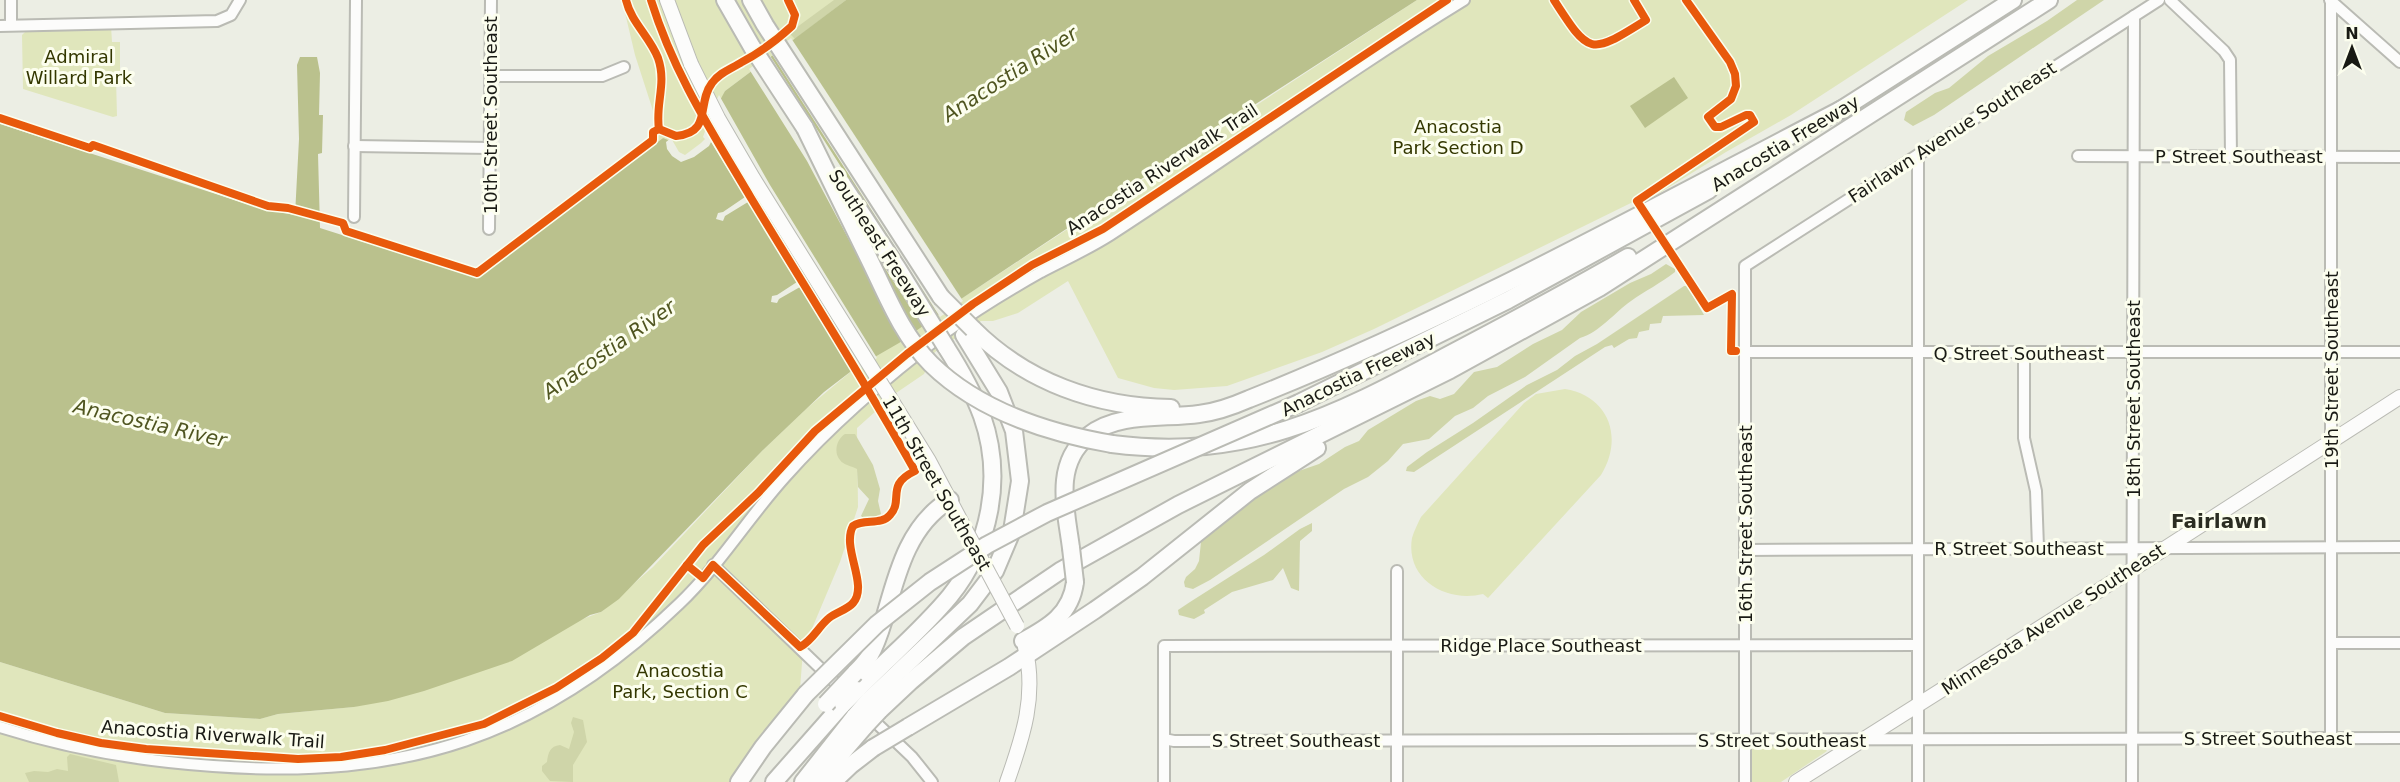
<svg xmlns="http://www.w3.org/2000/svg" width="2400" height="782" font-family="'DejaVu Sans',sans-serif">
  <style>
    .green { fill: #e0e6bc }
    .forest { fill: #cfd5a9 }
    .water { fill: #bac18d }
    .pier { fill: #eceee4 }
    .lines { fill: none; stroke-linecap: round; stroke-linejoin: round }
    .minor-casing { stroke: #babbb4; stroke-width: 14 }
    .major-casing { stroke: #babbb4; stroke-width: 16 }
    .highway-casing { stroke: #babbb4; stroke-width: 20 }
    .minor { stroke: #fcfcfb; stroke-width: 10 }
    .major { stroke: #fcfcfb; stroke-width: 14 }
    .highway { stroke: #fcfcfb; stroke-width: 16 }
    .major-bridge-casing { stroke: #babbb4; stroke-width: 16; stroke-linecap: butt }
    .highway-bridge-casing { stroke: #babbb4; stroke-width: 20; stroke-linecap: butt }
    .major-bridge { stroke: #fcfcfb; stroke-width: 14 }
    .highway-bridge { stroke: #fcfcfb; stroke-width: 16 }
    .cycleway-casing { stroke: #fcfeee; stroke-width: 11 }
    .cycleway { stroke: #e8590c; stroke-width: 8 }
    .labels { text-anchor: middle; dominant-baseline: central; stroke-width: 6; stroke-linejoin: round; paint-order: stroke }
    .park-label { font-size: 18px; fill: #333700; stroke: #fcfeee }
    .street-label { font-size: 18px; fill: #191a14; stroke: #fcfeee }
    .water-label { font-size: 20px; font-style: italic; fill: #4f5520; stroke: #fcfeee }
    .neighbourhood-label { font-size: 20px; font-weight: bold; fill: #2b2d21; stroke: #fcfeee }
  </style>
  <rect width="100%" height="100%" fill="#eceee4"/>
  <g class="green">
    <polygon points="622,0 846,0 725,91 704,145 685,158 663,138 658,142 656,120 635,55"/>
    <polygon points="1417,0 1968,0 1791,115 1726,152 1640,205 1637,200 1374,329 1322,352 1227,386 1174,390 1154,388 1118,378 1068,281 1018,313 993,321 981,321 935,352 924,374 874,408 876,411 857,428 858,507 840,562 803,650 800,689 769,727 731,782 0,782 0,662 165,713 260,719 278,714 354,707 601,612 653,567 762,451 806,409 854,369"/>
    <polygon points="111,26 112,42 120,42 120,78 116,78 117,116 113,117 23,89 22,35 25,32"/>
    <path d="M1565,389C1609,396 1624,438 1601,475L1488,598L1483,594C1447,603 1405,580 1412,538C1414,531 1418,523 1421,517L1524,403L1536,394Z"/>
    <polygon points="1754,746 1823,746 1827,751 1781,782 1751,782 1751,751"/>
  </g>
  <g class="forest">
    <polygon points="834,0 846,0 795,39 789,33"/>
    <polygon points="2077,0 2104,0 1934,115 1913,126 1904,120 1906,112 1935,93 1949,88 1988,56 2047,21"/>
    <path d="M1666,264L1675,269V272C1661,283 1645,291 1631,301C1614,313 1600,332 1580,338L1525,377L1488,396L1473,408L1455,416L1429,439L1403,444L1388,461L1368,477L1344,489L1210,580L1193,589L1185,587L1184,582L1186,577L1195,569L1199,561L1201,542L1223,519L1290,474L1319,464L1345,447L1359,441L1368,430L1416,401L1430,396L1440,399L1454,394L1474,372L1497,367L1533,344L1562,330L1581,312L1630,283L1651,274Z"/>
    <polygon points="1684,286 1687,286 1704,315 1663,316 1661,323 1650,324 1649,330 1639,332 1637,338 1629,339 1614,348 1612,345 1605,347 1414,472 1406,471 1407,467 1427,452 1473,423 1527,385 1557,370 1575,356 1597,344"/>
    <path d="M845,434H855L873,465L880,489L878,501L881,514L867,521L861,516L869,499L858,487L857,469C852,466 843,465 840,460C833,452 837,439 845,434Z"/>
    <polygon points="1312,523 1312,531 1300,541 1299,591 1291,588 1283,568 1273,580 1232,592 1204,610 1205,613 1194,619 1179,615 1178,610 1190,602 1264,555 1300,529"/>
    <path d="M573,717L583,720L587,742L573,765V782L550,781L542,771V766L547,762C548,753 550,746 560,745L569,749L574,732L571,723Z"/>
    <polygon points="70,754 116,765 119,782 29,782 25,773 34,771 48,772 57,769 68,771 67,757"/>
  </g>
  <g class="water">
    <polygon points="846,0 1417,0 1203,138 961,299 899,343 854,369 824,392 762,451 619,599 601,612 590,615 512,661 424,691 388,701 354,707 278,714 260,719 165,713 0,662 0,124 262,209 295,215 299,139 297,65 300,57 317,57 320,73 319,115 323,115 322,153 318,154 320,228 477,278 663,138 668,140 677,154 685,158 704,145 717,106 725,91"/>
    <polygon points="1674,77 1688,98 1645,128 1630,106"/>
  </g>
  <g class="pier">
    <polygon points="791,38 963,301 940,317 771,53"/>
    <polygon points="769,54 938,319 924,329 874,251 899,303 918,333 904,343 807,161 749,69"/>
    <polygon points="719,95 770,185 877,358 853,373 800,287 779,299 777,303 771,302 772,296 777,295 797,282 748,202 725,216 723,221 716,219 718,213 723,212 745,197 711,142 709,146 694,157 681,162 672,156 667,149 666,142 671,138 679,152 685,155 701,143 705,139 703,137 714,105"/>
  </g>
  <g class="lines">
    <g class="minor-casing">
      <g id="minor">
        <polyline points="11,0 11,25"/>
        <polyline points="2170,0 2224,51 2230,60 2231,157"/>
        <polyline points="2330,0 2400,62"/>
        <polyline points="2331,1 2331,738"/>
        <polyline points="0,26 217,21 231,15 240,0"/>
        <polyline points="491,76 602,76 624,67"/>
        <polyline points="354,146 490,148"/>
        <polyline points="2078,156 2400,157"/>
        <polyline points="354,217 356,0"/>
        <polyline points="489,229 491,0"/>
        <polyline points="1745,352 2400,352"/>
        <polyline points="2024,353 2024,438 2036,491 2038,547"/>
        <polyline points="1746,550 2400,547"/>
        <polyline points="713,565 844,691"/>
        <polyline points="1397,571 1397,782"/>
        <polyline points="2331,643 2400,643"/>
        <polyline points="868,715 912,757 932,782"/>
        <path d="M0,727C69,749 140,761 213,766C404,780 540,738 679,604C719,566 748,518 785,477C832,424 889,375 946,332C976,310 1009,290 1041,272C1064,260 1088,249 1110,235C1229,158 1343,74 1464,0"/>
        <polyline points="1164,739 1174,741 2400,738"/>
        <polyline points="1164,782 1164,646 1918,645"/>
        <polyline points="1745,782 1745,266 2159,0"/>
        <polyline points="1918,782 1918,155"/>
        <polyline points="2132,782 2134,16"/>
      </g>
    </g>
    <g class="major-casing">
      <g id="major">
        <polyline points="667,0 691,64"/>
        <polyline points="890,398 929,461 964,527"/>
        <path d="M1007,782C1023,737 1037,695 1025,647"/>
        <path d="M1796,782L2133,569C2222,512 2311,454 2400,397"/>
      </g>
    </g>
    <g class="highway-casing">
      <g id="highway">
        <polyline points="725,0 752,47 805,128"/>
        <polyline points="751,0 765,25 941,297"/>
        <polyline points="1839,111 2013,0"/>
        <path d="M973,329C1026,382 1096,407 1171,408"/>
        <polyline points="1299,403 1508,300 1709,190"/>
        <path d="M1112,444C1248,461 1332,417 1448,355C1509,323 1569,291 1628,257"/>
        <path d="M1071,548C1066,509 1053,465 1088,436C1117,412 1164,419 1199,414C1217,412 1233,406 1249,399C1456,317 1651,208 1848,106"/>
        <path d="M1023,641C1049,627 1071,614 1075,582"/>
        <path d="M855,673C860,668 866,662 870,655C877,643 881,629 885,616C897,573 909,524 950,500"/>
        <path d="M857,690C887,659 922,630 950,596C990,546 1004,478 982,416C973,392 960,369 946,347"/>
        <polyline points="868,701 970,604 995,571 1012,531 1020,481 1014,431 999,392 964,335"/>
        <polyline points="879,711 911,681 963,637 1060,571 1178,505 1450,370 1599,288 2049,0"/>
        <polyline points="908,727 1009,667 1095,610 1142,577 1250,491 1317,448"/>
        <polyline points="739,782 763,747 806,694"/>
        <polyline points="774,782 843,704"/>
        <polyline points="803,782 855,716"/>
        <polyline points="817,782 865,726"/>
        <polyline points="833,782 851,765 873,748"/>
      </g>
    </g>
    <use href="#minor" class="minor"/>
    <use href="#major" class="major"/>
    <use href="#highway" class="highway"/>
    <g class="major-bridge-casing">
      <g id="major-bridge">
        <polyline points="691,64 718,118 753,178 890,398"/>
        <polyline points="964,527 1017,626"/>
      </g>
    </g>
    <g class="highway-bridge-casing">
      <g id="highway-bridge">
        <path d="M805,128C827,173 849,218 871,263C888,298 903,336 931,364C978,410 1048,433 1112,444"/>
        <polyline points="842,184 898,269 946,347"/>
        <polyline points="941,297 973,329"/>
        <polyline points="1071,548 1075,582"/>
        <polyline points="806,694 877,624 930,582 987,545 1047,513 1299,403"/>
        <polyline points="826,704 855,673"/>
        <polyline points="843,704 857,690"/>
        <polyline points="855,716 868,701"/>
        <polyline points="865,726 879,711"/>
        <polyline points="873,748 908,727"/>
      </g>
    </g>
    <use href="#major-bridge" class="major-bridge"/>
    <use href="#highway-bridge" class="highway-bridge"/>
    <g class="cycleway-casing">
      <g id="cycleway">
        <path d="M626,0C631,22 650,37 658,58C667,84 655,104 659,129L676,136C713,132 696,104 712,83C720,72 731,69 742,62C759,53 778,39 792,26L795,15L788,0"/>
        <path d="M651,0C674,74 712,132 751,198C806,289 863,378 915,471C885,485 904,500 890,515C881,526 864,518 853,526C841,548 869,585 853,603C847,610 836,612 829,618C818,627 813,640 800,647L713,565L703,578L687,565"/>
        <path d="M1554,0C1590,56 1590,55 1646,20L1634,0"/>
        <polyline points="1686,0 1730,62 1735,74 1736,86 1731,99 1708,117 1715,127 1721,127 1746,115 1750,115 1754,122 1637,201 1707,308 1732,294 1731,351 1736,351"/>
        <polyline points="0,118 90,148 93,145 268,206 288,208 343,223 346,231 477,273 653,140 653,132 659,129"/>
        <polyline points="0,716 57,733 101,743 146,749 298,759 341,757 385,750 484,724 556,688 602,658 633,633 703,545 758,493 815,431 907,354 973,304 1032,265 1103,229 1447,0"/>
      </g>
    </g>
    <use href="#cycleway" class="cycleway"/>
  </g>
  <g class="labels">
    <g class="park-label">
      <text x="79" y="56">Admiral<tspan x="79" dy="21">Willard Park</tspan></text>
      <text x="1458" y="126">Anacostia<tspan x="1458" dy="21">Park Section D</tspan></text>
      <text x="680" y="670">Anacostia<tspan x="680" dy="21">Park, Section C</tspan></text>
    </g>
    <g class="street-label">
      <text transform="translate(490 115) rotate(-90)">10th Street Southeast</text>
      <text transform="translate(1952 132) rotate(-33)">Fairlawn Avenue Southeast</text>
      <text transform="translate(1785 143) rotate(-31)">Anacostia Freeway</text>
      <text x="2239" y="156">P Street Southeast</text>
      <text transform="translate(1162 169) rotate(-33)">Anacostia Riverwalk Trail</text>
      <text transform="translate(880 243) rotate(57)">Southeast Freeway</text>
      <text x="2019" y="353">Q Street Southeast</text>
      <text transform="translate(2331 370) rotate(-90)">19th Street Southeast</text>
      <text transform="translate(1358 374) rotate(-26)">Anacostia Freeway</text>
      <text transform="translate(2133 399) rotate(-90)">18th Street Southeast</text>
      <text transform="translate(937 483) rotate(60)">11th Street Southeast</text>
      <text transform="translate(1745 524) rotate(-90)">16th Street Southeast</text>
      <text x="2019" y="548">R Street Southeast</text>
      <text transform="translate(2053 619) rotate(-33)">Minnesota Avenue Southeast</text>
      <text x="1541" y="645">Ridge Place Southeast</text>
      <text transform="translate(213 734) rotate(4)">Anacostia Riverwalk Trail</text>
      <text x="2268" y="738">S Street Southeast</text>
      <text x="1296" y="740">S Street Southeast</text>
      <text x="1782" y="740">S Street Southeast</text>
    </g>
    <g class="water-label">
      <text transform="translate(1010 74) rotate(-33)">Anacostia River</text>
      <text transform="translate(609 349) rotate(-35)">Anacostia River</text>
      <text transform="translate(150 423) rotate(13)">Anacostia River</text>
    </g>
    <g class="neighbourhood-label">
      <text x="2219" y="521">Fairlawn</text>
    </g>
  </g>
  <g transform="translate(2352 48)" stroke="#fcfeee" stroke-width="4.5" paint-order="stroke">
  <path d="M0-4.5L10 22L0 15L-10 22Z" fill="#191a14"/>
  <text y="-9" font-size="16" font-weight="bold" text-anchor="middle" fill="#191a14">N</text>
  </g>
</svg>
